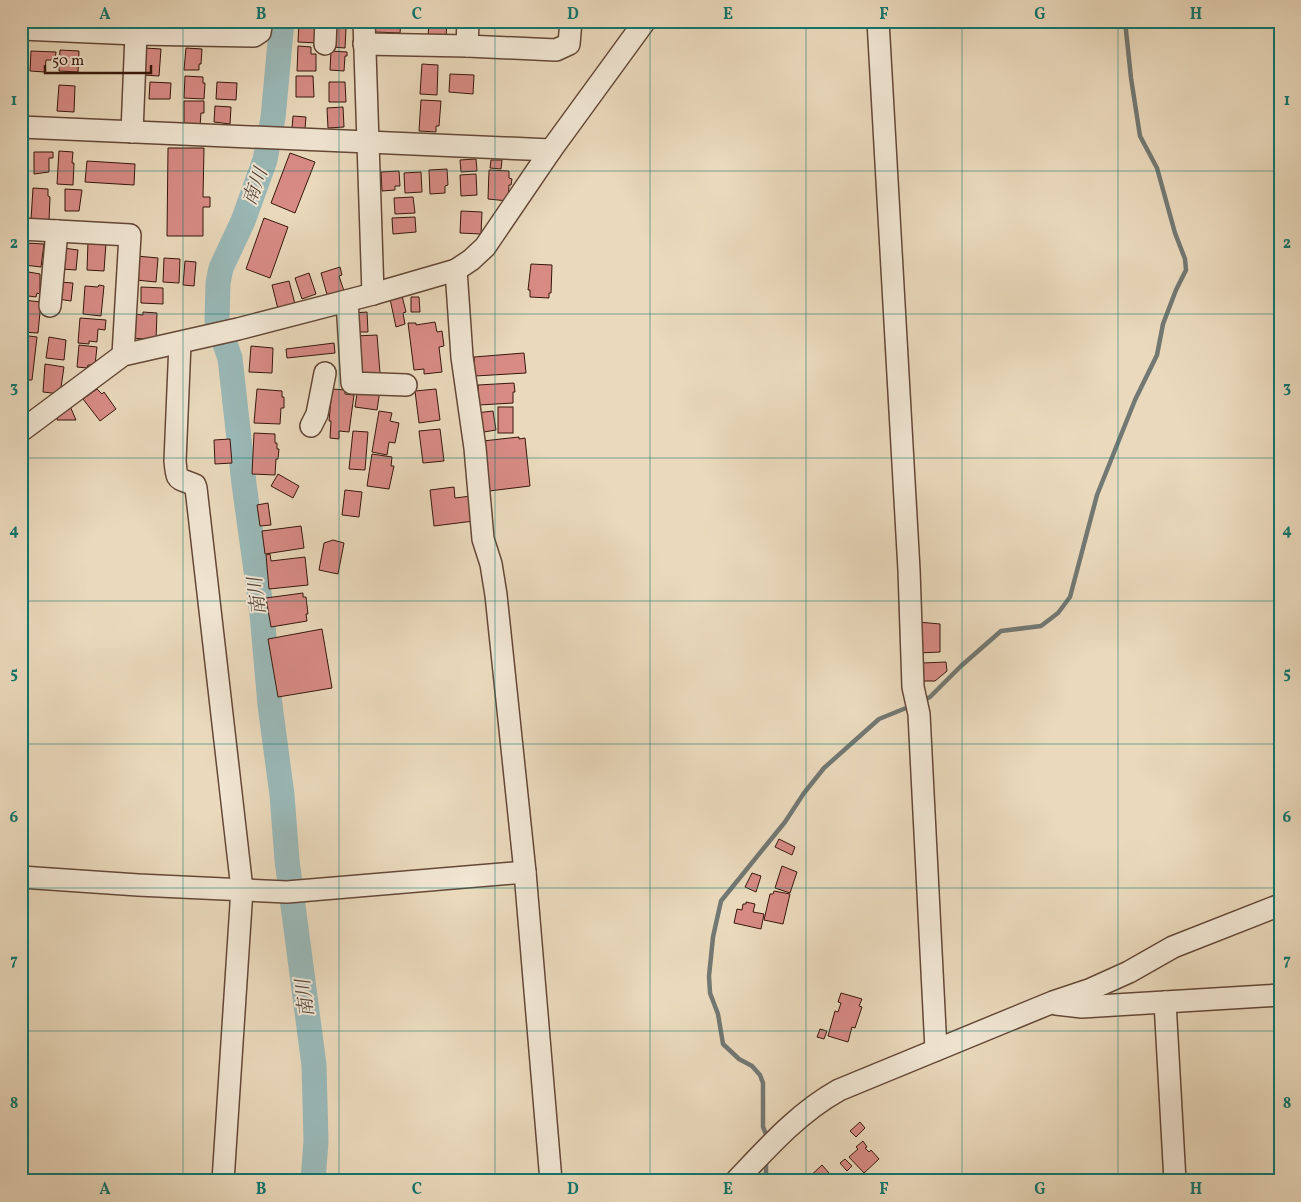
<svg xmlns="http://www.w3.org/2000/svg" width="1301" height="1202" font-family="Vollkorn,'Noto Serif JP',serif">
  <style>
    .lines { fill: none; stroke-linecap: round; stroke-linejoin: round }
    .stream { stroke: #727873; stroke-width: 4.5 }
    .river { stroke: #9ab9b8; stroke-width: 25 }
    .building { fill: #d88b85; stroke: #37170b }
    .minor-casing { stroke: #644837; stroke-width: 24 }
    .minor { stroke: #f1e6d3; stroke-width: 21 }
    .grid { fill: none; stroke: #0f766e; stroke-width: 1; stroke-opacity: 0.55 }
    .labels { text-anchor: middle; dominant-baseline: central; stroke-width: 4; stroke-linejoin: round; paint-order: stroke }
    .water-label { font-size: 19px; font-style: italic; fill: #55483f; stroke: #f1e6d3 }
    .neatline { fill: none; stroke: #0f766e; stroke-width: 2 }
    .grid-label { font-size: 16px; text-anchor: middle; font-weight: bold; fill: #0f766e }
  </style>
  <rect width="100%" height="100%" fill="#ead9bc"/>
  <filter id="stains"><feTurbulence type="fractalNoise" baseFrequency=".004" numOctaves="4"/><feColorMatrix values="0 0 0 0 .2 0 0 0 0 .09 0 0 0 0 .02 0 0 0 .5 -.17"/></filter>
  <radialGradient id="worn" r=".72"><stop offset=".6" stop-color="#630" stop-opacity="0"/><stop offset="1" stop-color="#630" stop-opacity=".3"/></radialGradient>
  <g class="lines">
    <g class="stream">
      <polyline points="922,701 930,697 961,666 1001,631 1041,626 1058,613 1070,597 1097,495 1135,400 1157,355 1163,324 1176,290 1186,270 1185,259 1175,233 1157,168 1140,136 1131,78 1125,21"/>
      <polyline points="768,1139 763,1127 763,1083 760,1075 752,1066 739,1059 723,1044 718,1014 710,993 709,976 713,937 721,901 785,822 804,793 824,768 879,719 911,706"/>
      <polyline points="766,1181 766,1163 767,1160"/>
    </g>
    <polyline class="river" points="282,21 273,118 265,160 243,221 221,268 218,283 217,321 230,358 244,484 262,614 270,705 282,795 287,860 314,1065 316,1141 313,1181"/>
  </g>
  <g class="building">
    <polygon points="192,21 212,21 212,30 192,29"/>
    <polygon points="220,21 240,21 239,32 220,32"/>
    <polygon points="299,21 316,22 318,43 298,42"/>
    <polygon points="375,21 401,21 400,33 375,32"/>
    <polygon points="429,21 447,21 446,38 428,37"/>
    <polygon points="334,27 346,28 345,48 332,47"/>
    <polygon points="298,46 311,47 311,54 316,54 316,71 297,71"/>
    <polygon points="145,48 161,49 159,76 143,75"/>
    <polygon points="186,48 202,49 201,64 199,64 199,70 184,70"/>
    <polygon points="60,50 79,51 78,72 59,71"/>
    <polygon points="31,51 56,52 55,60 46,60 45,72 30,71"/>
    <polygon points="331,51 347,52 347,56 345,56 344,71 330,70"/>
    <polygon points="422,64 438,65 437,95 420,94"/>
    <polygon points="450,74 474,75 473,94 449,92"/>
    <polygon points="185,76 203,77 203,83 205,83 204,99 184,98"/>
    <polygon points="296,76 313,76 314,97 296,97"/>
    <polygon points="150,82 171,83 170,99 149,99"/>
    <polygon points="217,82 237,83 236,100 216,99"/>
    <polygon points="329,82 345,82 346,102 329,102"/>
    <polygon points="59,85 75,86 74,112 57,111"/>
    <polygon points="421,100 441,101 439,126 436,126 436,132 419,131"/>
    <polygon points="184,101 204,101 204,113 201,113 200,126 184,126"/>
    <polygon points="215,106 231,107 230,124 214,122"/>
    <polygon points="343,107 344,127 328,128 327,108"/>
    <polygon points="293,116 306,117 305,129 292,128"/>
    <polygon points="168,148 204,148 203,197 210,197 210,207 203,207 203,236 167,236"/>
    <polygon points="59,151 73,152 72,163 74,163 73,185 57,184"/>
    <polygon points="34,152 53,152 53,158 49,158 49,172 34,174"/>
    <polygon points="290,153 315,162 295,213 271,203"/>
    <polygon points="476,159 477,171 461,172 460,160"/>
    <polygon points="491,160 502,160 501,169 490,168"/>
    <polygon points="87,161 135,164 134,185 85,182"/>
    <polygon points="447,169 448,185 445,186 445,193 430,194 429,170"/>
    <polygon points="489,170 509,171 509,178 512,179 511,185 509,185 508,201 488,199"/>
    <polygon points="399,171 400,186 395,186 395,190 382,191 381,172"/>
    <polygon points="421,172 422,192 405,193 404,173"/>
    <polygon points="476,174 477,195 461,196 460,175"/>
    <polygon points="33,188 48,189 48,196 50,197 49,221 31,220"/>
    <polygon points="65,189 82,190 79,211 65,211"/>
    <polygon points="413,197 415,213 395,214 394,198"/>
    <polygon points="461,211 482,212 481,234 460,233"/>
    <polygon points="415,217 416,232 393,234 392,218"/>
    <polygon points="264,218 288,227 270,278 246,269"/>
    <polygon points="88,242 106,243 104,271 87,270"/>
    <polygon points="26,243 44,244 41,267 24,265"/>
    <polygon points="63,248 78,250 76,270 61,269"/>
    <polygon points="137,256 158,258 156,282 136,280"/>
    <polygon points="164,258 180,259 179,283 163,282"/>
    <polygon points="185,261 196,262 194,286 183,285"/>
    <polygon points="531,264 552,265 551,293 549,293 549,298 530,297 530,290 528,290"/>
    <polygon points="340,267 342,275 339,276 345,294 328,298 321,273"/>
    <polygon points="23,271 40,274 40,294 37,293 36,297 21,295"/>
    <polygon points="309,273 316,294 302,299 295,278"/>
    <polygon points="289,281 295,304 278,309 272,285"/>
    <polygon points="60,282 73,283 71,301 58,299"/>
    <polygon points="99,285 104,286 101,316 83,314 85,286 98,287"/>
    <polygon points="141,287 163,288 163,304 141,303"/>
    <polygon points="402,296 406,312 403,313 405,324 396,327 390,299"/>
    <polygon points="411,297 419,297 420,312 411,312"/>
    <polygon points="23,300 41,302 38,333 21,332"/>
    <polygon points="143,312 157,313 156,340 132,338 133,314 143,315"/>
    <polygon points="367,312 368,332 354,332 353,313"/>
    <polygon points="80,318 106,320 105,330 98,329 97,342 89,341 89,344 78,343"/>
    <polygon points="435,322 437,332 442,331 444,346 439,347 442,372 424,374 424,369 414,370 408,323 416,323 416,325"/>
    <polygon points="21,335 37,337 32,380 25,380 25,383 21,382"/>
    <polygon points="377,335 380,373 357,375 355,336"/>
    <polygon points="49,337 66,340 64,360 46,358"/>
    <polygon points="334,343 335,353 287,358 286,349"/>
    <polygon points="79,345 97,347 95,365 88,365 87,368 77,367"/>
    <polygon points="251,346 273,348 272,373 249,372"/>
    <polygon points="524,353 526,373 475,376 474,357"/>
    <polygon points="45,364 64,367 60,394 43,392"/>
    <polygon points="514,383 515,392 513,392 513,403 479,405 478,385"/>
    <polygon points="358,387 380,390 377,410 355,407"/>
    <polygon points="97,389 102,394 104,392 116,409 100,421 83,399"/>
    <polygon points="257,389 282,391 282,397 284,397 284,408 281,408 280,424 254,423"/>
    <polygon points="332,389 345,390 345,394 354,395 349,432 339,431 339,439 330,438 331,421 329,421"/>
    <polygon points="436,389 440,420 419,423 415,391"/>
    <polygon points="70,406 76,420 57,420 58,413"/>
    <rect x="498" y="407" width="15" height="26"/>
    <polygon points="379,411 392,413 390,421 399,423 395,443 389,442 387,455 372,452"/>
    <polygon points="493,411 496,430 478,433 476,413"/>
    <polygon points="440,429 444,461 423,463 419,431"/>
    <polygon points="353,431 368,432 365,470 349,469"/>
    <polygon points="254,433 275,434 275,443 277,443 277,449 279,449 278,459 276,459 275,475 252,474"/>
    <polygon points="519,437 519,439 525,438 530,486 489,491 483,441"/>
    <polygon points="230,439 232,463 215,464 214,440"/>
    <polygon points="372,454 392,457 391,466 394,466 389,489 367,486"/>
    <polygon points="278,474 299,486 293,498 271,486"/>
    <polygon points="454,487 455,498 471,496 474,521 434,526 430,490"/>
    <polygon points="345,490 362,492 359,517 342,515"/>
    <polygon points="268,503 271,525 260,526 257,505"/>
    <polygon points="301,526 304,548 265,554 262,531"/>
    <polygon points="333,540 344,543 338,574 319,570 324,543"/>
    <polygon points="270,554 271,561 305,557 308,585 269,589 266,555"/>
    <polygon points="303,593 303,597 306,597 308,614 306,614 307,621 271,627 266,598"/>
    <polygon points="918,622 940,624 940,652 918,653"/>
    <polygon points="322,629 332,688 278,697 268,639"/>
    <polygon points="946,662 947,671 935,681 923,681 922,663"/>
    <polygon points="779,839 795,847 792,855 775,847"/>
    <polygon points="782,866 797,872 790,893 775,888"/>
    <polygon points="752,873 761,876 756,892 745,887"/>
    <polygon points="774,891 790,894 783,924 764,920 770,894 773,894"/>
    <polygon points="746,902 755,904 753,912 764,914 761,929 734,923 737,909 742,910 743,904 746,904"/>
    <polygon points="841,993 862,999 859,1006 862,1007 855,1028 852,1027 848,1042 828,1036 835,1011 838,1012 841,1003 838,1002"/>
    <polygon points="820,1029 827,1031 824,1039 817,1037"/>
    <polygon points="860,1122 865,1128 856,1137 850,1131"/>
    <polygon points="863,1141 867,1147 865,1148 869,1152 871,1150 879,1159 864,1173 849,1157 858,1149 856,1147"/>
    <polygon points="845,1159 852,1166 847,1171 840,1163"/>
    <polygon points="822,1165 836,1181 809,1181 807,1179"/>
  </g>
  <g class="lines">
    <g class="minor-casing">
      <g id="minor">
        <polyline points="364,21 373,294"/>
        <polyline points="878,21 897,357 909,570 913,687 919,714 936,1050"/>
        <polyline points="21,29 136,34 254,36 260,32 262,21"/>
        <polyline points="325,44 326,21"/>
        <polyline points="364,44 467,46 556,50 569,44 571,21"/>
        <polyline points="467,46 468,21"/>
        <polyline points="21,127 551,150 645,21"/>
        <polyline points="132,132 136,34"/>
        <polyline points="21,229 130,235 123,355"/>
        <polyline points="456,270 462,357 475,448 483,539 491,564 496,595 525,872"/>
        <polyline points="347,301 352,383 406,385"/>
        <polyline points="50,306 57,231"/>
        <path d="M180,343L175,461C177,483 177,477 195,485L196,488L242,889L223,1181"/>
        <polyline points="311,426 317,414 325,373"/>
        <polyline points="21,431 123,355 238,329 373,294 456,270 471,260 485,247 551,150"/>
        <polyline points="21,877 138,885 287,892 525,872 551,1181"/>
        <polyline points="1165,1002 1175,1181"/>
        <polyline points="1056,1004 1082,1007 1280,995"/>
        <path d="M736,1181C768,1147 798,1113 839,1090L1053,1002L1089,990L1129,972L1173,947L1280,905"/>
      </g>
    </g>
    <use href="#minor" class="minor"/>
  </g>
  <path class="grid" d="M183,21V1181M339,21V1181M495,21V1181M650,21V1181M806,21V1181M962,21V1181M1118,21V1181M21,171H1280M21,314H1280M21,458H1280M21,601H1280M21,744H1280M21,888H1280M21,1031H1280"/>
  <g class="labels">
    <g class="water-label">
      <text transform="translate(256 187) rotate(-70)">南川</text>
      <text transform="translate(258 596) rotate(-97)">南川</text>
      <text transform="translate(306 998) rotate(-97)">南川</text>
    </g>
  </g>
  <rect width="1301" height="1202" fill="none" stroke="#ead9bc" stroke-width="55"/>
  <path d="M45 65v8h106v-8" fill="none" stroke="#37170b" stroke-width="2.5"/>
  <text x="52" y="65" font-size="15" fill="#37170b" stroke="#f1e6d3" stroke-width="4" paint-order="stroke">50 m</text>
  <rect x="28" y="28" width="1246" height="1146" class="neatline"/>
  <g class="grid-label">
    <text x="105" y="19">A</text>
    <text x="261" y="19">B</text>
    <text x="417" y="19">C</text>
    <text x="573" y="19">D</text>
    <text x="728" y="19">E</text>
    <text x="884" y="19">F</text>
    <text x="1040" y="19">G</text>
    <text x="1196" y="19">H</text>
    <text x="14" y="105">1</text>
    <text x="1287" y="105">1</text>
    <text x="14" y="248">2</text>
    <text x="1287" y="248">2</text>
    <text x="14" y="392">3</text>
    <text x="1287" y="392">3</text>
    <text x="14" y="535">4</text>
    <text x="1287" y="535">4</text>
    <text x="14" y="678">5</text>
    <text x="1287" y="678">5</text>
    <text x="14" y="822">6</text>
    <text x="1287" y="822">6</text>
    <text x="14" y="965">7</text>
    <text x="1287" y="965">7</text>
    <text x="14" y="1108">8</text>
    <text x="1287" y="1108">8</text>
    <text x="105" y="1194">A</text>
    <text x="261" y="1194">B</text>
    <text x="417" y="1194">C</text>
    <text x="573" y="1194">D</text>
    <text x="728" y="1194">E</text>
    <text x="884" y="1194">F</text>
    <text x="1040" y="1194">G</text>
    <text x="1196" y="1194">H</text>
  </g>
  <rect width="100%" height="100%" filter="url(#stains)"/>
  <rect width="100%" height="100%" fill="url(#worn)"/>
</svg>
